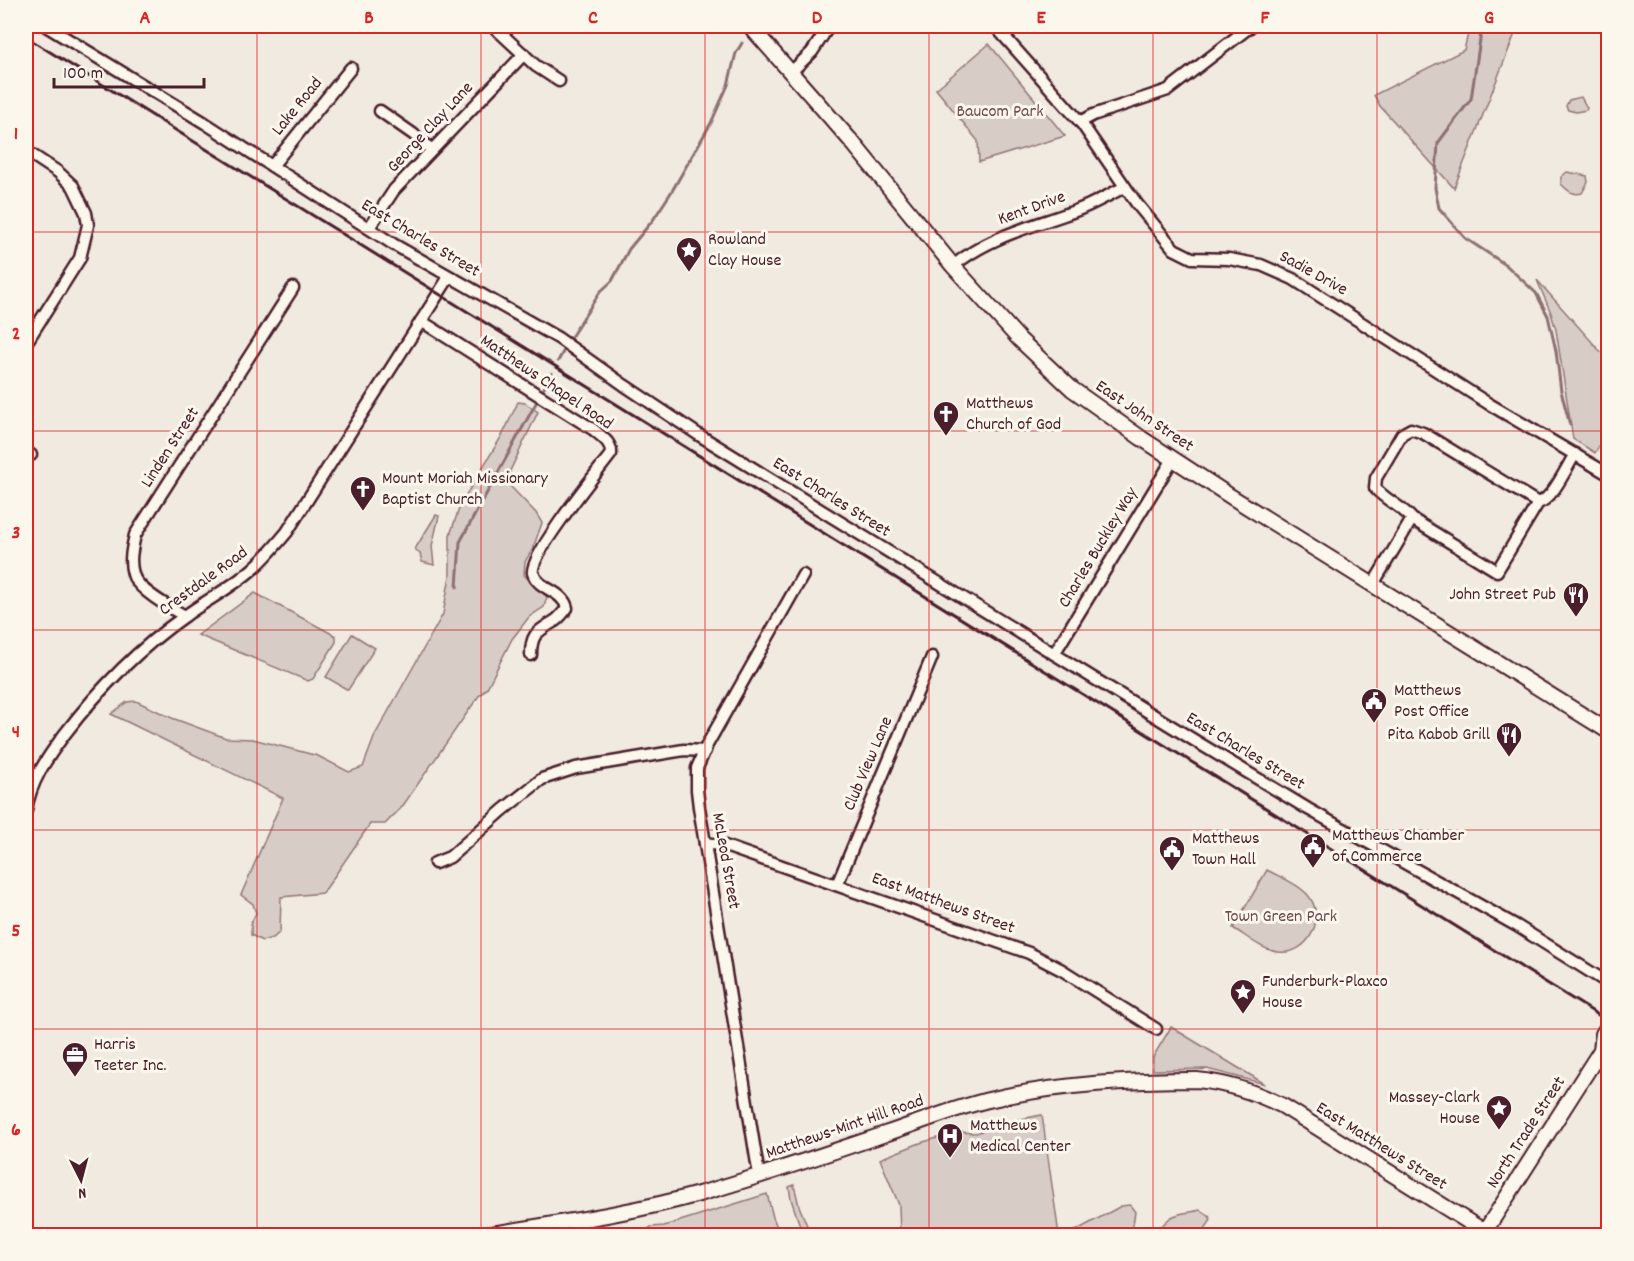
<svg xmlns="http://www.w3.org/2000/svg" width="1634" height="1261" font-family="Dekko,sans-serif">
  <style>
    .green { fill: #d8ccc6; stroke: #917678; stroke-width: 1.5 }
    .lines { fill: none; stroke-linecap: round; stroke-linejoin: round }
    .stream { stroke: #8c6f72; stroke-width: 3 }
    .minor-casing { stroke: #4a1f2b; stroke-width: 15 }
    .major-casing { stroke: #4a1f2b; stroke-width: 18 }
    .minor { stroke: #fbf7ec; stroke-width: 10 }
    .major { stroke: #fbf7ec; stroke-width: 14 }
    .rail { stroke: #4a1f2b; stroke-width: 3 }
    .grid { fill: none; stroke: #d62828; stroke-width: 1.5; stroke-opacity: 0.55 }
    .labels { text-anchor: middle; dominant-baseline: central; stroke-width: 6; stroke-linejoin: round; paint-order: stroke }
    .street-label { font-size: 18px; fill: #4a1f2b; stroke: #fbf7ec }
    .park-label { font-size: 18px; fill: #6e4a52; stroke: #fbf7ec }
    .poi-label { font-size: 18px; fill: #4a1f2b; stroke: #fbf7ec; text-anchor: start }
    .neatline { fill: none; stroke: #d62828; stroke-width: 2 }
    .grid-label { font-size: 20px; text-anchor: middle; font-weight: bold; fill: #d62828 }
  </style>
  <rect width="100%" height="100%" fill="#f0eae0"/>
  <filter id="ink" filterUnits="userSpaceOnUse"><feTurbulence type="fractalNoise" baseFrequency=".0167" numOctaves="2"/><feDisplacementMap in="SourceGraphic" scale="12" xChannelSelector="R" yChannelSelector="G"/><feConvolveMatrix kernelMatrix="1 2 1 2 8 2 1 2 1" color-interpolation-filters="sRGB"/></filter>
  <g filter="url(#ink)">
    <g class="green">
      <polygon points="1470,26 1518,26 1454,188 1380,106 1374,95 1464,50"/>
      <polygon points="989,44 1065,136 979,162 978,141 936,89"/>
      <polygon points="1581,97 1587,108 1586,110 1576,112 1568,110 1566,106 1569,100"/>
      <path d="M1567,172L1587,176L1588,182L1582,193C1573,196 1567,190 1561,184V177Z"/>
      <polygon points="1537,280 1599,350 1608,356 1608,431 1595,453 1573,439 1556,330 1551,313"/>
      <polygon points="518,402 525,403 538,412 510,471 511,487 536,513 542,523 533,548 525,562 524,575 547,597 544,607 529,617 512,639 487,688 478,697 402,807 385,824 370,824 323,893 281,897 280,932 273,938 262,941 251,935 251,923 256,913 253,904 241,895 283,798 111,714 127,702 136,701 172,718 226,738 253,739 318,756 349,772 363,767 375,735 443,614 450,576 450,535 461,503 503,434"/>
      <polygon points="436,515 439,516 432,546 434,565 422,562 420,554 415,549"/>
      <polygon points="255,593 336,636 336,642 313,679 308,681 198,635"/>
      <polygon points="352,634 375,648 348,690 326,677"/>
      <path d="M1267,870C1280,877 1297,883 1307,894C1328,917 1309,956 1278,952C1262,950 1246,936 1233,928Z"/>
      <polygon points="1171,1027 1265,1084 1207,1069 1153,1070 1153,1057"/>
      <polygon points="1042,1115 1059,1235 900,1235 899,1205 880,1159 920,1143 958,1132 976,1133 1011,1121"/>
      <polygon points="794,1185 799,1206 811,1235 803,1235 791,1199 789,1187"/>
      <polygon points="767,1194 773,1217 780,1235 644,1235 644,1232 651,1227 664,1226"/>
      <polygon points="1130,1205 1135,1212 1132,1231 1135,1235 1068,1235 1121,1206"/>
      <path d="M1200,1210L1209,1216L1211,1220L1201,1235H1151C1159,1230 1163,1224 1170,1218C1178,1212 1191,1213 1200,1210Z"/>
    </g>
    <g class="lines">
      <g class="stream">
        <polyline points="1482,26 1471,99 1438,143 1435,188 1439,208 1465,238 1506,265 1536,293 1548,316 1556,351 1561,391 1570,425"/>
        <polyline points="571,337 600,292 612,281 629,249 653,220 672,191 711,123 728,85 736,53 742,43"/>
        <polyline points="558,361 563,352"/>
        <polyline points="544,388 552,373"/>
        <polyline points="457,587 460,542 536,403"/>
      </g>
      <g class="minor-casing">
        <g id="minor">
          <polyline points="46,26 205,123 393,244 558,338 624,385 699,435 1197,742 1308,809 1517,926 1608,983"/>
          <polyline points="493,26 536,66 559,81"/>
          <polyline points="995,26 1082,124 1137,204 1174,249 1192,258 1229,259 1261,265 1293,279 1489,404 1608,474"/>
          <polyline points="790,73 812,52 829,26"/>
          <polyline points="380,111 413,134 432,150"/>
          <polyline points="1080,122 1093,115 1168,90 1251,26"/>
          <polyline points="26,151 58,172 73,186 86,213 88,225 80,258 26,343"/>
          <polyline points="272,166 351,68"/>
          <polyline points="369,228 394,190 524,54"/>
          <path d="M953,266C990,236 1031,227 1075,211C1092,205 1108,195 1125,187"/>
          <path d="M421,321L594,430C602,437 612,443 611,454C598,471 529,556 533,573C538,590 563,590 567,608C563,613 559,619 553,622C537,632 531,634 531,655"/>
          <polyline points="26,452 31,455"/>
          <path d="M1538,503L1423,433L1411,429L1402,434L1376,478L1375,488C1386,501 1402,506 1412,519L1497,571L1538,503C1553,499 1566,468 1575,454"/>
          <polyline points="1372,586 1412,519"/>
          <path d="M185,616C172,609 136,589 133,574C129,561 132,549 135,535L293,288"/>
          <polyline points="1054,654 1173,459"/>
          <path d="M26,811C30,782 47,758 64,735C99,689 138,649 185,616C208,599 235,586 256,566C267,556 277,544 287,532L449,277"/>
          <polyline points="705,843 725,846 1029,953 1062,970 1156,1029"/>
          <polyline points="435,863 450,857 503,810 542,779 576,768 684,750 705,751"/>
          <polyline points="837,885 932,657"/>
          <polyline points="759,1176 699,807 697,790 697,768 707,745 803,575"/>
        </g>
      </g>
      <g class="major-casing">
        <g id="major">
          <polyline points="750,26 852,142 953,266 1019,339 1072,389 1141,438 1230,496 1608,731"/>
          <polyline points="1601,1050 1603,1034 1608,1026"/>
          <path d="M480,1236C551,1224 629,1214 699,1194C762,1176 823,1155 885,1134C921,1122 956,1107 993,1099C1059,1084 1129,1080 1197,1080C1228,1083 1255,1092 1283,1106L1485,1232"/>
          <polyline points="1482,1236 1601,1050 1608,1045"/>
        </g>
      </g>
      <use href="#minor" class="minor"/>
      <use href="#major" class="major"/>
      <polyline class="rail" points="26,37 1608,1021"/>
    </g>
  </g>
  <path class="grid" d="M257,26V1236M481,26V1236M705,26V1236M929,26V1236M1153,26V1236M1377,26V1236M26,232H1608M26,431H1608M26,630H1608M26,830H1608M26,1029H1608"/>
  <defs>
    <g id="sight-pin" transform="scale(1.35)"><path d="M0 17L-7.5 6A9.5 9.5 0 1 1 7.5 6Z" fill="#4a1f2b" stroke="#fbf7ec"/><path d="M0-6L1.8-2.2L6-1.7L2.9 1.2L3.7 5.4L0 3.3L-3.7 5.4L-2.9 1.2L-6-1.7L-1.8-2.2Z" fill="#fff"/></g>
    <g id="church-pin" transform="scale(1.35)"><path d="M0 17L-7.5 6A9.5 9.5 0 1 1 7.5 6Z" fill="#4a1f2b" stroke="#fbf7ec"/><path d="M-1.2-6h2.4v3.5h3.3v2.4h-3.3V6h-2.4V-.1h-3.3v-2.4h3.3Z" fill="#fff"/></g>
    <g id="restaurant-pin" transform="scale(1.35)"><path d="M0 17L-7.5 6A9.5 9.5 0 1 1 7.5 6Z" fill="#4a1f2b" stroke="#fbf7ec"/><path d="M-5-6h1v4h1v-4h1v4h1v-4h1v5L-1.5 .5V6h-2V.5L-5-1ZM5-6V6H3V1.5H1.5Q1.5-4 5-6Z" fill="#fff"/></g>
    <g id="civic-pin" transform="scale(1.35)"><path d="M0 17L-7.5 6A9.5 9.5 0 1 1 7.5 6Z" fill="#4a1f2b" stroke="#fbf7ec"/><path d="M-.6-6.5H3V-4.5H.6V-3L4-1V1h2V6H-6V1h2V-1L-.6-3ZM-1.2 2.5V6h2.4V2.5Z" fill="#fff"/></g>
    <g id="office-pin" transform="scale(1.35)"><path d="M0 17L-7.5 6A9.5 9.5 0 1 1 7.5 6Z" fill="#4a1f2b" stroke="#fbf7ec"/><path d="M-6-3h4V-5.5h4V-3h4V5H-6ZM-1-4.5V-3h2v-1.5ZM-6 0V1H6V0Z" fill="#fff"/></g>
    <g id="hospital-pin" transform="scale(1.35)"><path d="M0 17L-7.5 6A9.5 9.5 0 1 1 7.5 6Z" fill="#4a1f2b" stroke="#fbf7ec"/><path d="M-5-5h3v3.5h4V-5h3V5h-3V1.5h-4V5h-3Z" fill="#fff"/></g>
  </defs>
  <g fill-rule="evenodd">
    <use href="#sight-pin" x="689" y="250"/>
    <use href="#church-pin" x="946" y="414"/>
    <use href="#church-pin" x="363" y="489"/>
    <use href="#restaurant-pin" x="1576" y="595"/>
    <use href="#civic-pin" x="1374" y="701"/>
    <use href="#restaurant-pin" x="1509" y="735"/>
    <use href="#civic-pin" x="1313" y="846"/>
    <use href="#civic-pin" x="1172" y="849"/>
    <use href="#sight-pin" x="1243" y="992"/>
    <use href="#office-pin" x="75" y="1055"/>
    <use href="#sight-pin" x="1499" y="1108"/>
    <use href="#hospital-pin" x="950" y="1136"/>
  </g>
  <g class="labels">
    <g class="street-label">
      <text transform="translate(298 107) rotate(-51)">Lake Road</text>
      <text transform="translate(431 128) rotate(-47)">George Clay Lane</text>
      <text transform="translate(1032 209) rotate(-20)">Kent Drive</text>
      <text transform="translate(420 239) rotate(31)">East Charles Street</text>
      <text transform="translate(1313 274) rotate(29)">Sadie Drive</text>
      <text transform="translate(546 383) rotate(34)">Matthews Chapel Road</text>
      <text transform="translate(1144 417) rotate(34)">East John Street</text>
      <text transform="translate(171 448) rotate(-57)">Linden Street</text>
      <text transform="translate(831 498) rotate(32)">East Charles Street</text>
      <text transform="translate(1099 548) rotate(-59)">Charles Buckley Way</text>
      <text transform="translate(204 582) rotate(-36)">Crestdale Road</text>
      <text transform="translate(1245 752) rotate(31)">East Charles Street</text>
      <text transform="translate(869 764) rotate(-67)">Club View Lane</text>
      <text transform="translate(725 861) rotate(80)">McLeod Street</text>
      <text transform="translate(943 904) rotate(20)">East Matthews Street</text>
      <text transform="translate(845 1128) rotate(-19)">Matthews-Mint Hill Road</text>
      <text transform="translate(1527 1133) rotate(-57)">North Trade Street</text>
      <text transform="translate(1381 1147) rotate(32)">East Matthews Street</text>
    </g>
    <g class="park-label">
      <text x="1000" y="112">Baucom Park</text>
      <text x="1281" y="917">Town Green Park</text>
    </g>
    <g class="poi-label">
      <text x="708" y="240">Rowland<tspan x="708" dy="21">Clay House</tspan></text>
      <text x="966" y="404">Matthews<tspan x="966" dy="21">Church of God</tspan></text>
      <text x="382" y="479">Mount Moriah Missionary<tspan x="382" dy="21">Baptist Church</tspan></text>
      <text x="1556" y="595" text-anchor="end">John Street Pub</text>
      <text x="1394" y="691">Matthews<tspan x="1394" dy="21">Post Office</tspan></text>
      <text x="1490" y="735" text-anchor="end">Pita Kabob Grill</text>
      <text x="1332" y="836">Matthews Chamber<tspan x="1332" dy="21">of Commerce</tspan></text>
      <text x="1192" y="839">Matthews<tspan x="1192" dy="21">Town Hall</tspan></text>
      <text x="1262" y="982">Funderburk-Plaxco<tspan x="1262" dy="21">House</tspan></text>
      <text x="94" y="1045">Harris<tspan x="94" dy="21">Teeter Inc.</tspan></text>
      <text x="1480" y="1098" text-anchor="end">Massey-Clark<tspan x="1480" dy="21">House</tspan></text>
      <text x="970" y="1126">Matthews<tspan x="970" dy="21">Medical Center</tspan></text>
    </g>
  </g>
  <rect width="1634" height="1261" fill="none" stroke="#fbf7ec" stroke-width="66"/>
  <g transform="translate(81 1180) rotate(174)" stroke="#fbf7ec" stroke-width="4.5" paint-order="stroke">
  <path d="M0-4.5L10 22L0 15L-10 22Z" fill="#4a1f2b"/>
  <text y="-9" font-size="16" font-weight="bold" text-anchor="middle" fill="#4a1f2b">N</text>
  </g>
  <path d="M54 78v9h150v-9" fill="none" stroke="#4a1f2b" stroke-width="3"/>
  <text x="63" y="78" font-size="18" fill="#4a1f2b" stroke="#fbf7ec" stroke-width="4.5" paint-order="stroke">100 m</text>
  <rect x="33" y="33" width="1568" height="1195" class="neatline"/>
  <g class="grid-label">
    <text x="145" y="23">A</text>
    <text x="369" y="23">B</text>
    <text x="593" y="23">C</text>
    <text x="817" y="23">D</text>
    <text x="1041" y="23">E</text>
    <text x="1265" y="23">F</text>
    <text x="1489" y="23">G</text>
    <text x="16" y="139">1</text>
    <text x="16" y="339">2</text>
    <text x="16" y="538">3</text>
    <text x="16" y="737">4</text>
    <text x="16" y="936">5</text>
    <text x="16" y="1135">6</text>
  </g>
</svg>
